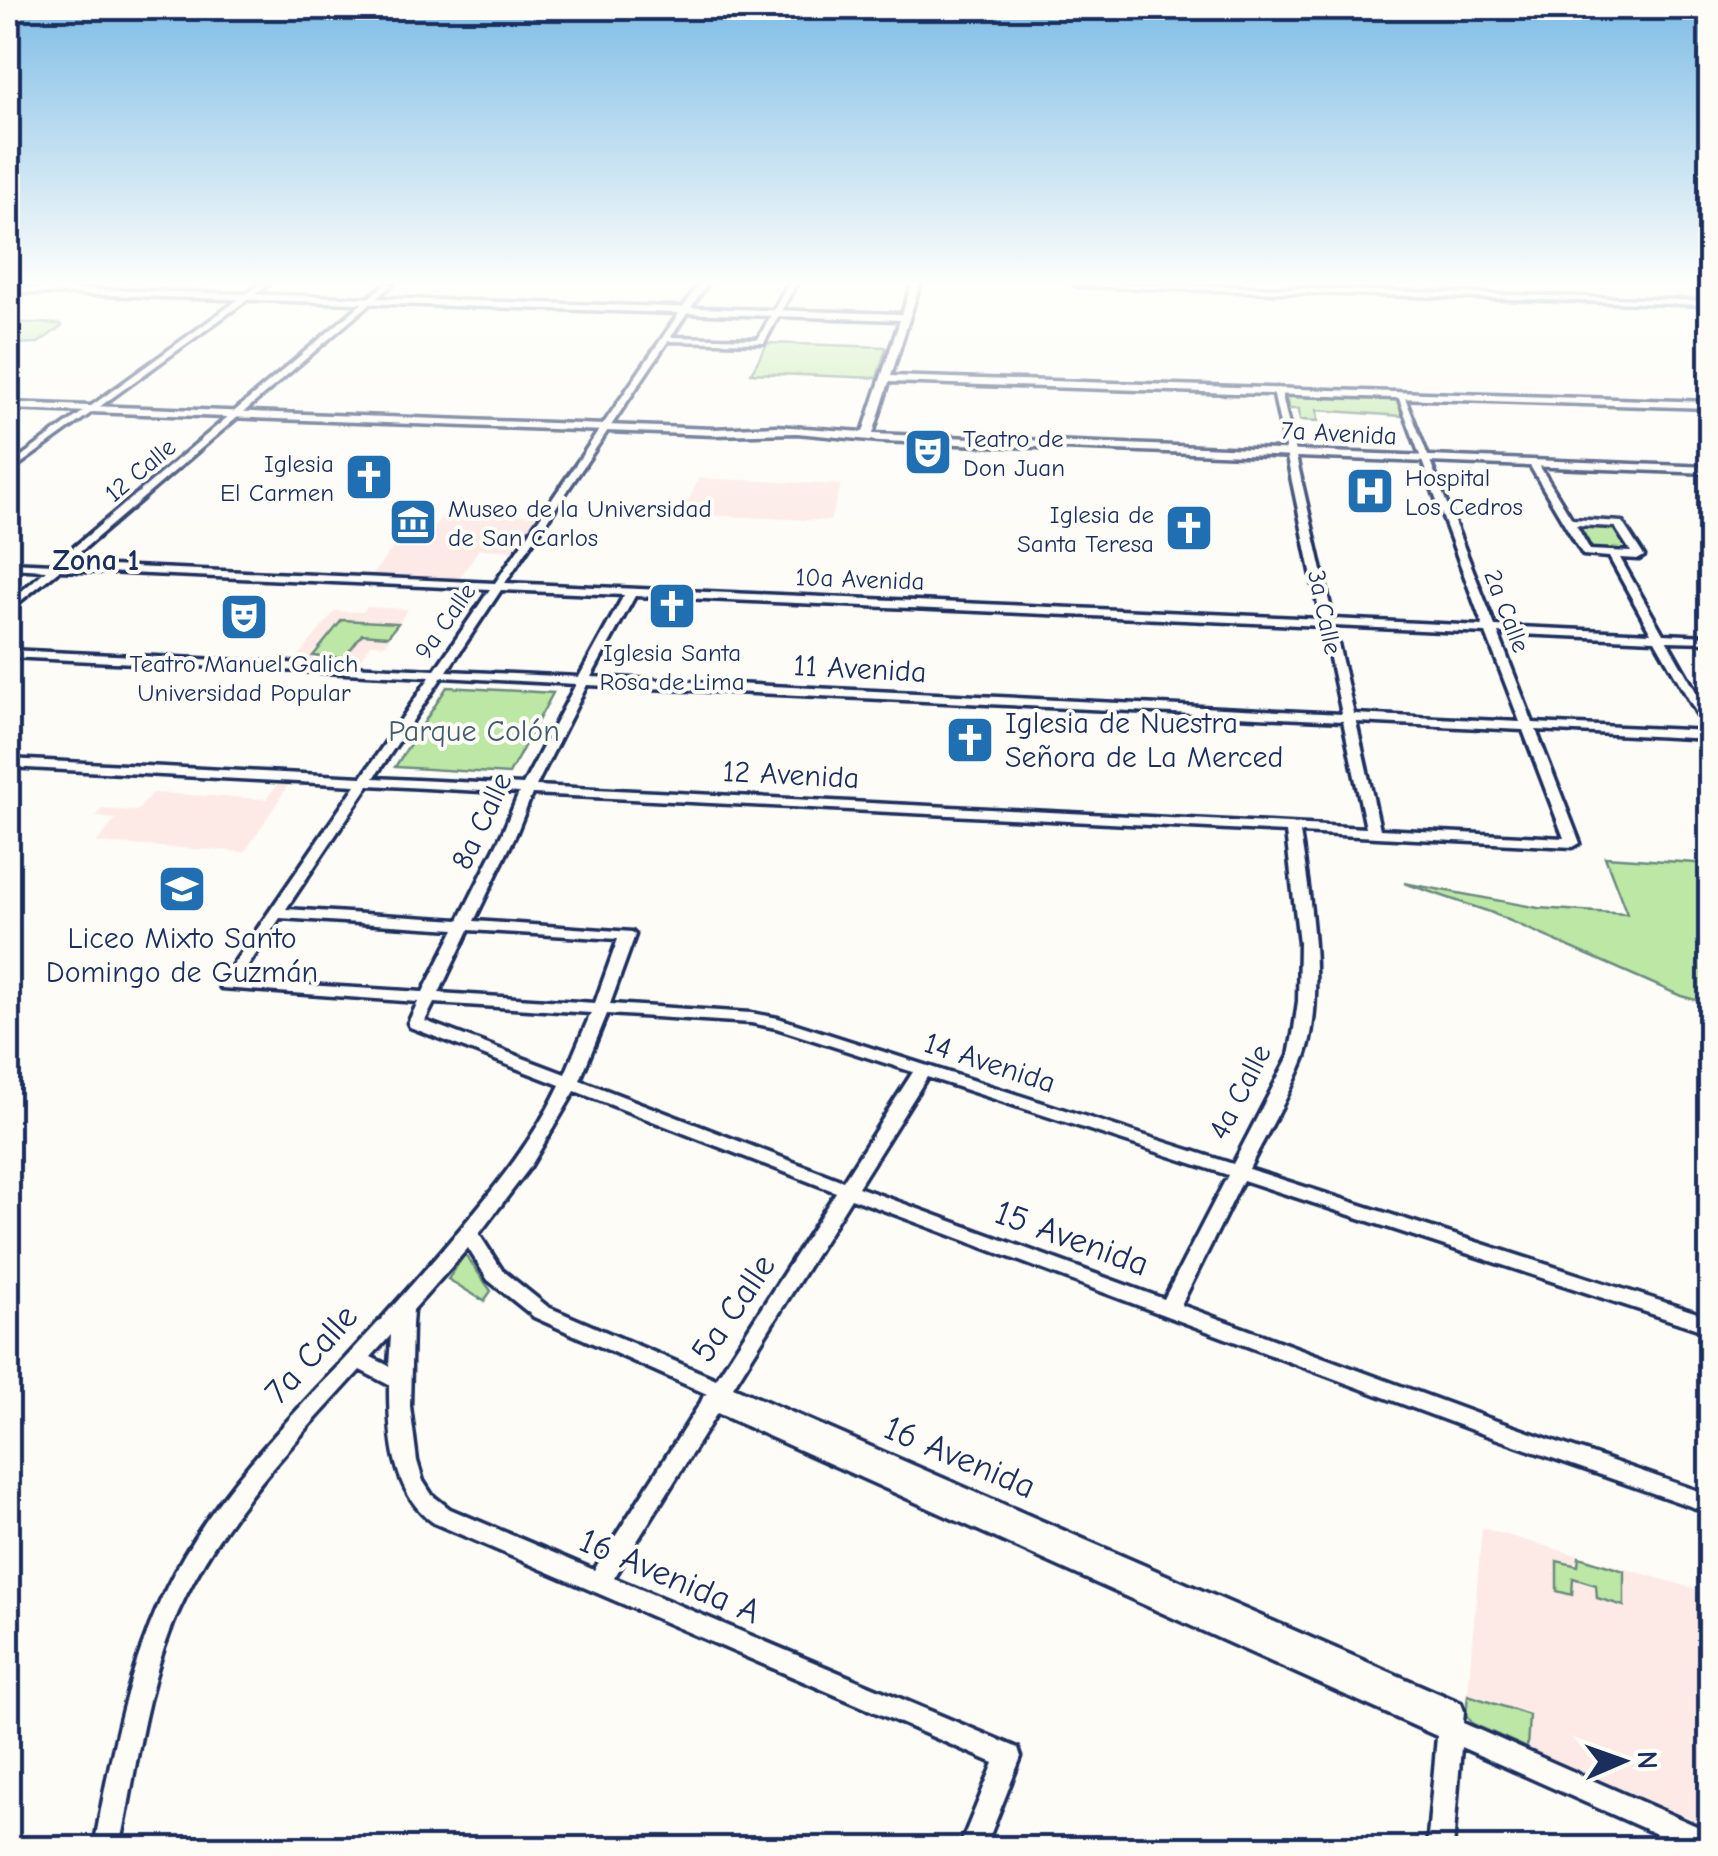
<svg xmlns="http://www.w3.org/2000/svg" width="1718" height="1856" font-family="'Comic Neue',sans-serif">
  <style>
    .built { fill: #fdeae6 }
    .green { fill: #bce7a4; stroke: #6c8b81; stroke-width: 2.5 }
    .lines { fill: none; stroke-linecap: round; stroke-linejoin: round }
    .secondary-casing { stroke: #1b2f5e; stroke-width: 7 }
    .primary-casing { stroke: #1b2f5e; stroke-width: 7 }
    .secondary { fill: #fdfcf7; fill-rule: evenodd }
    .primary { fill: #fdfcf7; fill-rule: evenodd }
    .labels { text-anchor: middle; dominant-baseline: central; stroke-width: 8; stroke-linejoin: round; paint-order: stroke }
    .far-street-label { font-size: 25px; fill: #1b2f5e; stroke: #fdfcf7 }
    .far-poi-label { font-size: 25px; fill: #1b2f5e; stroke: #fdfcf7; text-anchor: start }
    .far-quarter-label { font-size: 30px; font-weight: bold; fill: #1b2f5e; stroke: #fdfcf7 }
    .street-label { font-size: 30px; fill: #1b2f5e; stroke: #fdfcf7 }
    .poi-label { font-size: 30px; fill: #1b2f5e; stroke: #fdfcf7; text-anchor: start }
    .park-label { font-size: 30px; fill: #435d70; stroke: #fdfcf7 }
    .near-street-label { font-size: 35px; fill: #1b2f5e; stroke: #fdfcf7 }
  </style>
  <rect width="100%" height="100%" fill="#fdfcf7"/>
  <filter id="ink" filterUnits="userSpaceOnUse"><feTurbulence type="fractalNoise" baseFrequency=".01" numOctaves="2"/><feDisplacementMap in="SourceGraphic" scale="20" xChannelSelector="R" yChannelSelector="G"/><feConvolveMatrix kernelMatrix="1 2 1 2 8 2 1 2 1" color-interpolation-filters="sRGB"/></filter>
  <g filter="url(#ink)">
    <g class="built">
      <polygon points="699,478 841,485 830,521 682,514"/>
      <polygon points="445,512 543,516 519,551 479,549 457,582 370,578 395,545 419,546"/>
      <polygon points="367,607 408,609 385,645 371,644 355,667 292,664 335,611 362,612"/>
      <polygon points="278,783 289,784 245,852 96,843 116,819 96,817 102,809 137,811 153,793 266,799"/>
      <polygon points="1482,1528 1710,1593 1710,1827 1473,1724 1466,1715"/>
    </g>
    <g class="green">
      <polygon points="8,322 61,324 62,326 38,343 8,344"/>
      <polygon points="768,343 885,347 886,348 877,378 751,373"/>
      <polygon points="1285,394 1396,398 1403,416 1317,410 1318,421 1300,420 1299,409 1289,409"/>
      <polygon points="1579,525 1616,527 1632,553 1594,551"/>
      <polygon points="342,620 398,623 388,636 362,634 344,658 313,656"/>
      <polygon points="447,687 553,693 509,774 395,767"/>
      <polygon points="1605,857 1710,864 1710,1004 1681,996 1490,912 1404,883 1538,908 1627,914"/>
      <polygon points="465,1254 491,1291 484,1301 448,1279"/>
      <polygon points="1579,1557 1624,1571 1624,1606 1597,1598 1596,1585 1573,1578 1572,1595 1557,1591 1557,1561 1578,1566"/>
      <polygon points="1468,1695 1529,1715 1527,1748 1473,1724 1466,1715"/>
    </g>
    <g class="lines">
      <g class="secondary-casing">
        <g id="secondary">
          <polygon points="260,284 269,284 8,473 8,466"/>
          <path d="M385,284H393L66,564L495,583L699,284H707L671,337L758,339L788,284H796L764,343L668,341L505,583L1321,619L1273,391L1277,388L1281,391L1333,619L1483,626L1397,393L1404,395L1495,626L1651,633L1609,557L1583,555L1529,464L1537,462L1572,519L1622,522L1644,556L1639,559L1620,558L1663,634L1710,636V642L1667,641L1710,716V730L1704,726L1655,640L1498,633L1533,723L1710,731V739L1536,730L1580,843L1573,847L1300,833C1310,894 1326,999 1305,1057C1291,1093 1266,1134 1249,1169L1710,1317V1333L1243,1180L1181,1305L1485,1417L1710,1495V1513L1472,1430L851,1198L733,1387L1461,1703L1464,1711L1463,1723L1710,1832V1848H1688L1461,1747L1453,1848H1427L1437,1736L717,1413L614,1578L1018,1748L1021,1757L985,1848H959L994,1763L434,1523C391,1492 389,1434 389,1385L360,1370C284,1454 201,1538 164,1648C142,1712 134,1781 120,1848H94C113,1742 134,1632 194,1539C231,1481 278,1431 325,1380C372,1330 417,1280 461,1228C499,1183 534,1139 560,1085L410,1027L408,1023L418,1002L221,988L219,985L221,982L356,785L8,767V759L362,777L430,677L8,657V650L435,670L490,589L59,570L8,611V603L46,570L8,568V562L54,564ZM1576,525L1615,527L1631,552L1590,550ZM501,590L624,595L579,677L447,671ZM635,596L1323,626L1342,714L591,677ZM1334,626L1486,633L1520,722L1354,714ZM442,677L576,684L523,785L374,778ZM587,685L1343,721L1366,828L536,786ZM1356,722L1523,730L1564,838L1380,829ZM369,785L519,793L502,834L459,920L286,909ZM532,794L1286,832L1299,943L1298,1001L1294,1029L1289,1056L1233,1164L778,1018L751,1013L610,1004L635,935L632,932L474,921L516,834ZM280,918L455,929L423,992L238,981ZM469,930L618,939L595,1003L439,993ZM434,1003L591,1013L565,1074L425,1021ZM607,1014L751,1023L776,1028L913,1072L843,1181L580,1080ZM927,1077L1228,1175L1164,1299L858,1187ZM575,1091L836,1192L716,1379L548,1307L502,1270L479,1234L530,1167ZM468,1248L488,1280L534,1317L707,1394L704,1395L701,1402L594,1570L450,1509L432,1495L423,1481L417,1461L410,1406L412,1325L413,1310ZM391,1335L389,1366L371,1357Z"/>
          <polygon points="1074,284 1150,284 1710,301 1710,305 1078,286"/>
        </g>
      </g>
      <g class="primary-casing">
        <polygon id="primary" points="912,284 920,284 891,376 1710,402 1710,408 889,382 873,434 1710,467 1710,473 880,441 797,433 714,435 8,409 8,403 714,429 776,426 863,432 900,320 8,292 8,287 902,314"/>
      </g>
      <use href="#secondary" class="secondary"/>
      <use href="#primary" class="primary"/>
    </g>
  </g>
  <linearGradient id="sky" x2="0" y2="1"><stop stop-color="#7fbde6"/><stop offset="0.52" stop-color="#fefefb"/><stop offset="1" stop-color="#fefefb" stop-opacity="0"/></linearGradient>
  <rect width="1718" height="544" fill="url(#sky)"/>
  <defs>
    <g id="theatre-square" transform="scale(2.5)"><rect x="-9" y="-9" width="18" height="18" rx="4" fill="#1f6fb2" stroke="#fdfcf7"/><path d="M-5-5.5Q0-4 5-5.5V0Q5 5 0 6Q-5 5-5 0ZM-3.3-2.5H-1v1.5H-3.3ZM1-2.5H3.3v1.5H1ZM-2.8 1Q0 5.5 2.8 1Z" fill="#fff"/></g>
    <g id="church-square" transform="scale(2.5)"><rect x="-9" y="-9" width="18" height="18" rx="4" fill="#1f6fb2" stroke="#fdfcf7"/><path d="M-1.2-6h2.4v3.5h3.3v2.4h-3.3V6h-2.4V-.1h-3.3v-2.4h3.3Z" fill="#fff"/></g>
    <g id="hospital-square" transform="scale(2.5)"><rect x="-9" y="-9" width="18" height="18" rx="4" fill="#1f6fb2" stroke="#fdfcf7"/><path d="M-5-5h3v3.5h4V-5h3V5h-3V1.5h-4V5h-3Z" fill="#fff"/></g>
    <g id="museum-square" transform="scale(2.5)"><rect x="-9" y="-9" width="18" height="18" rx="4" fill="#1f6fb2" stroke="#fdfcf7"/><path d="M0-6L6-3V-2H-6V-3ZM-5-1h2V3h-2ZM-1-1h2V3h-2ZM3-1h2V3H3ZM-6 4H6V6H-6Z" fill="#fff"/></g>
    <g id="school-square" transform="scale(2.5)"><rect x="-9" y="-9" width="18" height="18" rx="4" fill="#1f6fb2" stroke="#fdfcf7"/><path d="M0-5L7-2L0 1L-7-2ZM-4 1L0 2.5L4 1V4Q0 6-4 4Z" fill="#fff"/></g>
  </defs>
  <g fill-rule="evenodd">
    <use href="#theatre-square" x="928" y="452"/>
    <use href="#church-square" x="369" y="477"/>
    <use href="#hospital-square" x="1370" y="491"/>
    <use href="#museum-square" x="413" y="522"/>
    <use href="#church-square" x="1189" y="528"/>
    <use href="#church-square" x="672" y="606"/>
    <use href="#theatre-square" x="244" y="617"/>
    <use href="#church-square" x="970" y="740"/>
    <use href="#school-square" x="182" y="889"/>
  </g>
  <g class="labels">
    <g class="far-street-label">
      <text transform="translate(1339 433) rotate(3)">7a Avenida</text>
      <text transform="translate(140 470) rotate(-40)">12 Calle</text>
      <text transform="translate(860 579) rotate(2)">10a Avenida</text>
      <text transform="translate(1507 611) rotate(69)">2a Calle</text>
      <text transform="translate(1325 612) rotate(78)">3a Calle</text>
      <text transform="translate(445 621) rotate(-55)">9a Calle</text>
    </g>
    <g class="far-poi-label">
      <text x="963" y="438">Teatro de<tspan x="963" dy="29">Don Juan</tspan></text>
      <text x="334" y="463" text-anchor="end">Iglesia<tspan x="334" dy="29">El Carmen</tspan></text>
      <text x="1405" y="477">Hospital<tspan x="1405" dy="29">Los Cedros</tspan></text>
      <text x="448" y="508">Museo de la Universidad<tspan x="448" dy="29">de San Carlos</tspan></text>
      <text x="1154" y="514" text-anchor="end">Iglesia de<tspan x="1154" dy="29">Santa Teresa</tspan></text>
      <text x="672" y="652" text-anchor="middle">Iglesia Santa<tspan x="672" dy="29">Rosa de Lima</tspan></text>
      <text x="244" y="663" text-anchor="middle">Teatro Manuel Galich<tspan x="244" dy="29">Universidad Popular</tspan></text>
    </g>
    <g class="far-quarter-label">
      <text x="96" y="560">Zona 1</text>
    </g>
    <g class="street-label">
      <text transform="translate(860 669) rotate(3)">11 Avenida</text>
      <text transform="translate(791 775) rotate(3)">12 Avenida</text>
      <text transform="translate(482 821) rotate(-65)">8a Calle</text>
      <text transform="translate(990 1063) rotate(18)">14 Avenida</text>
      <text transform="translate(1240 1092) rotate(-63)">4a Calle</text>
    </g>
    <g class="poi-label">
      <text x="1005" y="723">Iglesia de Nuestra<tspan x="1005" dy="34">Señora de La Merced</tspan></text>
      <text x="182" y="938" text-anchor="middle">Liceo Mixto Santo<tspan x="182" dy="34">Domingo de Guzmán</tspan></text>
    </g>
    <g class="park-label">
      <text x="474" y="731">Parque Colón</text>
    </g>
    <g class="near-street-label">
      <text transform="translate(1072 1238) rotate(20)">15 Avenida</text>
      <text transform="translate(733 1308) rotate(-56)">5a Calle</text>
      <text transform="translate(311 1354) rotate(-48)">7a Calle</text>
      <text transform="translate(960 1457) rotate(23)">16 Avenida</text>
      <text transform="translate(670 1576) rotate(23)">16 Avenida A</text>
    </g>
  </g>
  <rect width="1718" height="1856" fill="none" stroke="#fdfcf7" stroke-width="40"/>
  <rect x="20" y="20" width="1678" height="1816" fill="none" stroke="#1b2f5e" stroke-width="4" filter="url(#ink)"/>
  <g transform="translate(1623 1761) rotate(88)" stroke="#fdfcf7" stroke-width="8" paint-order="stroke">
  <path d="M0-8L18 38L0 25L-18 38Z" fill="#1b2f5e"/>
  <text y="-15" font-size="28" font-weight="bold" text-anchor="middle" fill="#1b2f5e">N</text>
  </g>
</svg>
